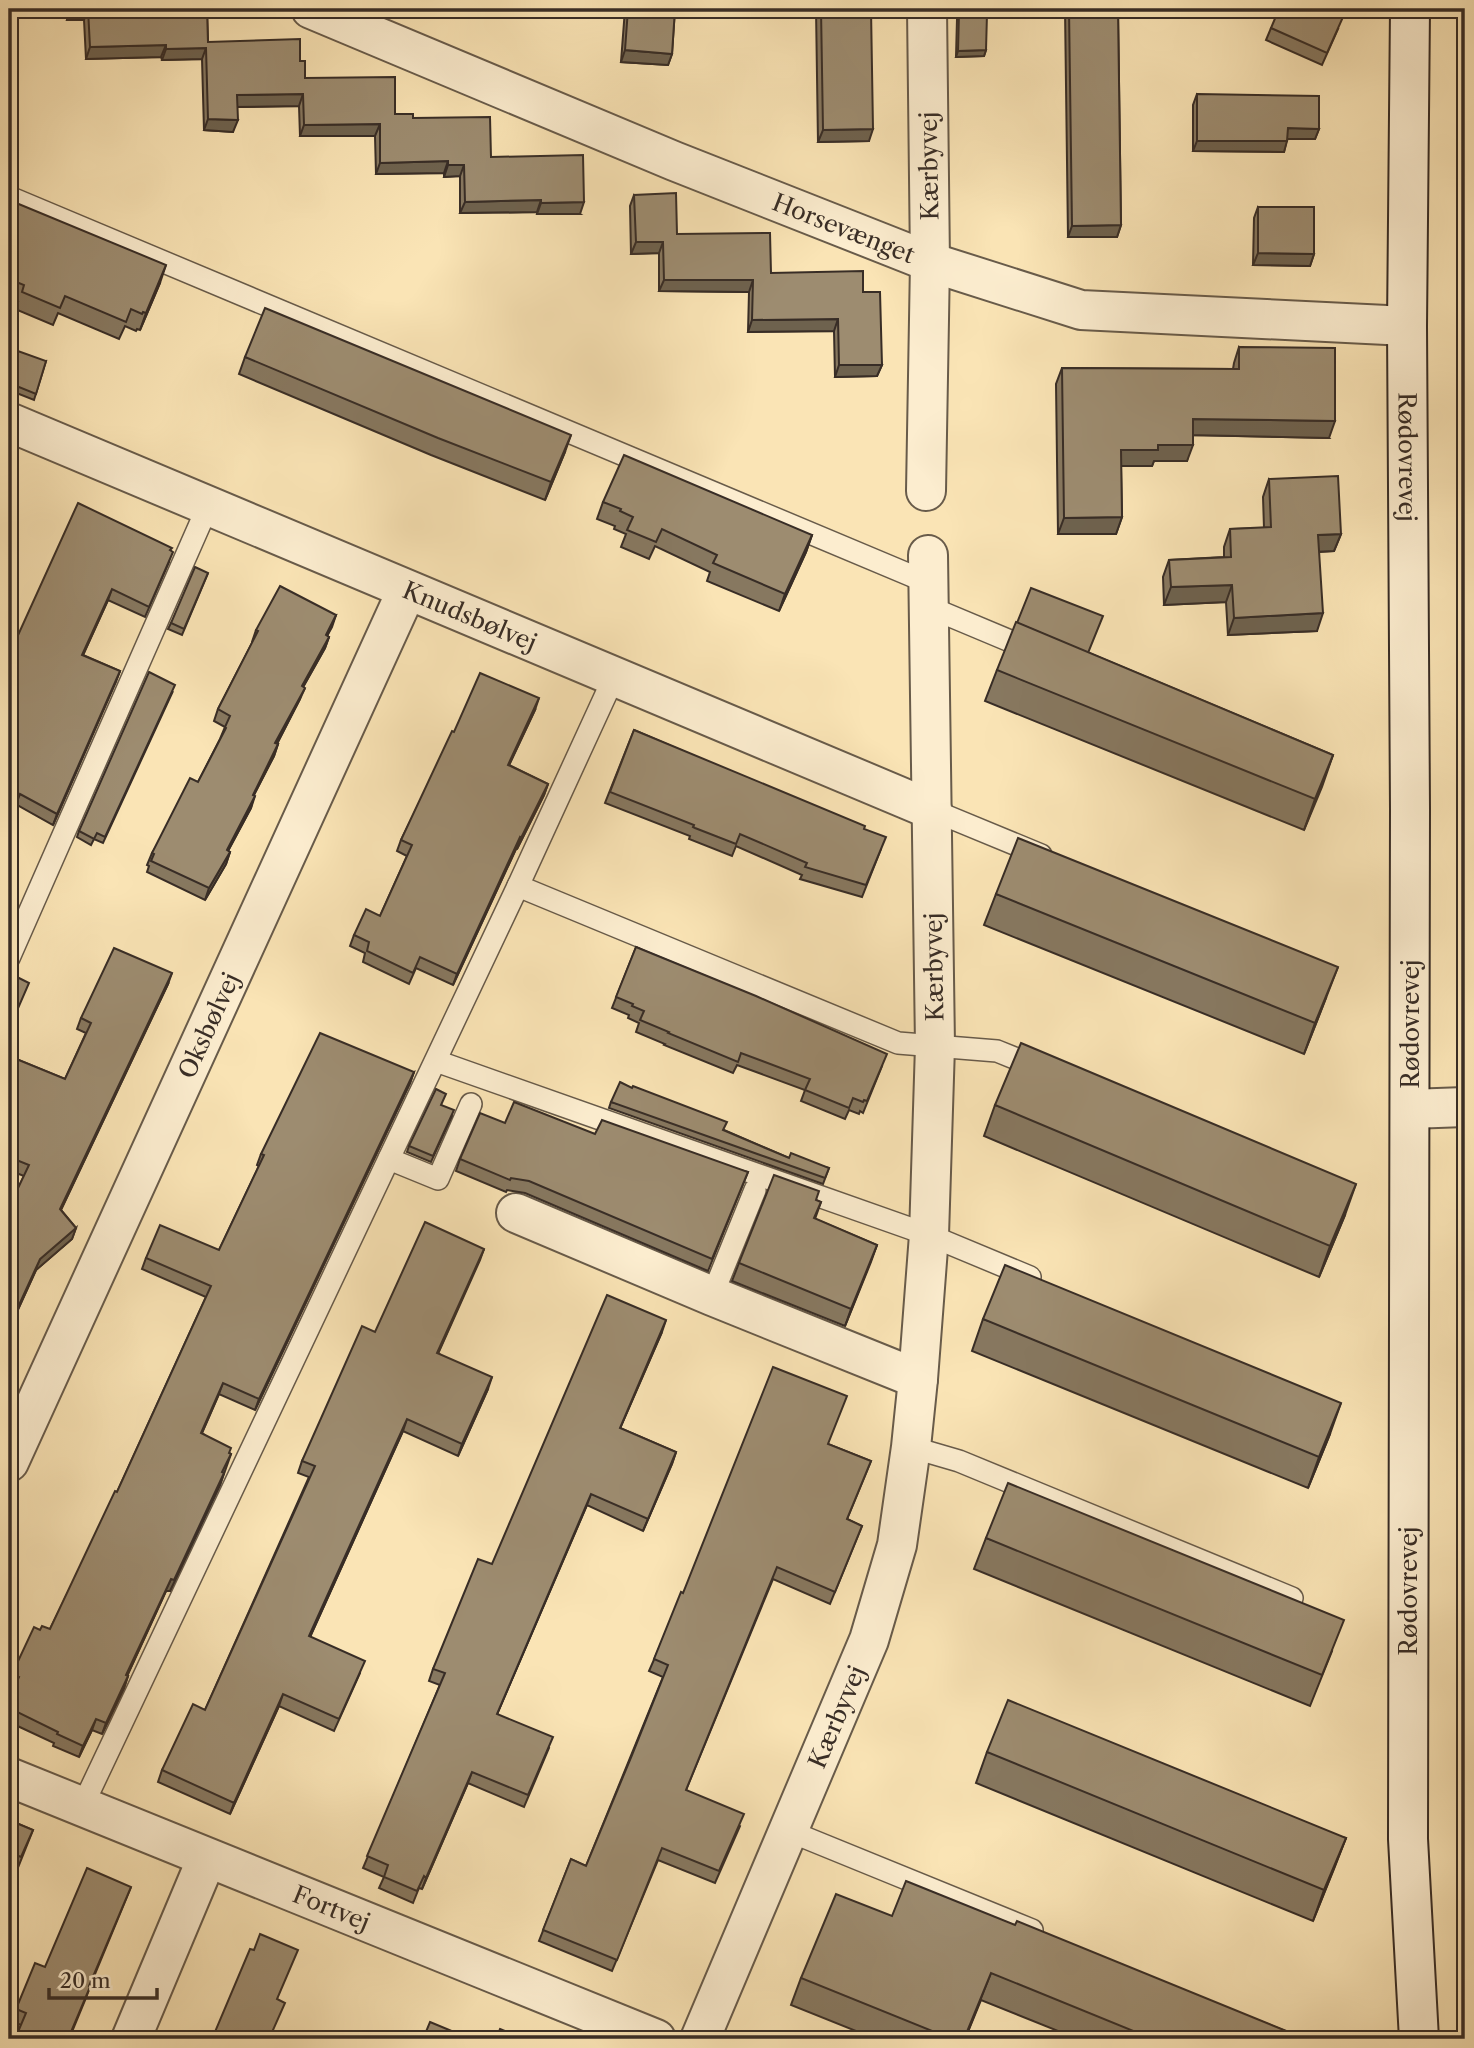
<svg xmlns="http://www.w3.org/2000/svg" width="1474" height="2048" font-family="'Libre Caslon Text',serif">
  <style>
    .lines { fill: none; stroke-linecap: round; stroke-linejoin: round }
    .lane-casing { stroke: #685b4a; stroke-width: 24 }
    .street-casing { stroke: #685b4a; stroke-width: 42 }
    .secondary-casing { stroke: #382d26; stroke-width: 42 }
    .lane { stroke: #fcedcf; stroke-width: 21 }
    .street { stroke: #fcedcf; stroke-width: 38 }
    .secondary { stroke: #fcedcf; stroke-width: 38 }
    .wall { fill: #877860; stroke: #382d26; stroke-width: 2 }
    .shaded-wall { fill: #6e624e; stroke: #382d26; stroke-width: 2 }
    .building { fill: #9d8c70; stroke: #382d26; stroke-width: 2 }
    .labels { text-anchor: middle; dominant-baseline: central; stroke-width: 6; stroke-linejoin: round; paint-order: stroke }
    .street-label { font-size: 24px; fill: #382d26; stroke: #fcedcf }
  </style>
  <rect width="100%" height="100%" fill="#fae4b5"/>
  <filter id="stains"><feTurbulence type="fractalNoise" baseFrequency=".00286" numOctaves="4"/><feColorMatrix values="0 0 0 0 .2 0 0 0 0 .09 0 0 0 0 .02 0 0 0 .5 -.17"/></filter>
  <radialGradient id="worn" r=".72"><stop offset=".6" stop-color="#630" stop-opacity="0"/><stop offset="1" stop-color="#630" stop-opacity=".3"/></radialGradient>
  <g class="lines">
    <g class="lane-casing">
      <g id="lane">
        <polyline points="9,197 929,583"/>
        <polyline points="929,607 1034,651"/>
        <polyline points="932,810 1041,855"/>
        <polyline points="518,886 898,1043 997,1051 1039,1068"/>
        <polyline points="9,958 208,506"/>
        <polyline points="436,1061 929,1235 1030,1277"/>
        <polyline points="389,1159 438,1179 471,1104"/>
        <polyline points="712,1296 755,1190"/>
        <polyline points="911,1447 959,1461 1292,1598"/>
        <polyline points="82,1807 518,886 614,677"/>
        <polyline points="789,1831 1032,1930"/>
      </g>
    </g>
    <g class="street-casing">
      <g id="street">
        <path id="s1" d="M311,9L674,161L930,262L1081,310L1407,326"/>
        <path id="s2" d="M9,422L932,810"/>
        <polyline points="926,491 930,262 927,9"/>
        <polyline points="1410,1109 1465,1107"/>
        <polyline points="516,1213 712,1296 918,1379"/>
        <path id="s3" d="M9,1462L407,590"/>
        <path id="s4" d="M9,1777L656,2039"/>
        <polyline points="131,2039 207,1858"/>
        <path id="s5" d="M700,2039L869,1640L897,1545L911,1447L918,1379L929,1235L935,1046L928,555"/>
      </g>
    </g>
    <g class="secondary-casing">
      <g id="secondary">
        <path id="s6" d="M1410,9L1407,326L1410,809L1408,1839L1419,2039"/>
      </g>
    </g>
    <use href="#lane" class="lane"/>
    <use href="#street" class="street"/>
    <use href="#secondary" class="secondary"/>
  </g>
  <g class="wall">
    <polygon points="43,9 207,9 208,42 300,61 305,78 395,114 413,118 491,157 580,214 537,214 537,212 460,213 460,176 444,177 444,173 376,174 375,136 300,136 299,106 237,107 233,132 204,130 202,59 162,60 161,57 86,59 84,20 67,20 67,15 43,16"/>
    <polygon points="625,9 675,9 672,54 668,65 621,62"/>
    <polygon points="816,9 871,9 869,141 818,142"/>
    <polygon points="1065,9 1118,9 1121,225 1117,237 1068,237"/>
    <polygon points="959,13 986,50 984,56 956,57 957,19"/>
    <polygon points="1271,28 1338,29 1322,65 1266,40"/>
    <polygon points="1197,94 1319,129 1315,139 1287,139 1284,152 1193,151 1193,105"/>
    <polygon points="634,195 677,234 771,273 863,292 882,365 877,376 835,377 834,331 748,332 749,292 659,291 659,253 631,254 630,206"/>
    <polygon points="9,200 160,283 140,330 137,329 136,331 125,326 119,339 58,313 53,325 15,309 18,302 9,299"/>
    <polygon points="1258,207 1314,254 1310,266 1253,265 1254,218"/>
    <polygon points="1239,347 1329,438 1193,435 1187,461 1154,461 1152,466 1121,466 1122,517 1116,534 1058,534 1056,384 1062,368 1233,369 1234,363"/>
    <polygon points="245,357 565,452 545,500 431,455 239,374"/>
    <polygon points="46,361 34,400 9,390 9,366"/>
    <polygon points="1269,479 1341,534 1334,551 1319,552 1317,631 1228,635 1226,602 1164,605 1163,577 1169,560 1224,557 1224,547 1230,529 1264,528 1263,497"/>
    <polygon points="603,502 812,535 806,552 779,611 707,581 710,572 655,546 649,559 621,547 626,534 614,529 615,526 597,519"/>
    <polygon points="170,550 169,562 145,617 108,600 83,655 120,671 53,825 17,805 11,818 9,817 9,655"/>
    <polygon points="208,573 182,635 168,629 171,623"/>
    <polygon points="336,615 327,636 329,637 325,648 303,687 300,699 277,744 278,744 274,756 254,795 251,808 228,851 230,852 226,864 205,900 147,872 149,866 147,865 152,853 198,782 220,739 225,727 214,721 218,709 252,643 252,642 256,630"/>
    <polygon points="1089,653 1333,755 1304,830 985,701 997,670"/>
    <polygon points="173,691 103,843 94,839 91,845 77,837 79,831"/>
    <polygon points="535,710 509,765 548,784 544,795 517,849 516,849 453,985 416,968 409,984 363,962 365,953 350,946 354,935 380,916 407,856 397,851 401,840 454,732"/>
    <polygon points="634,730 864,829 881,849 862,897 800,879 802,875 736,846 732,856 689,839 690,836 605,803"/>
    <polygon points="996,894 1326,998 1304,1054 984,925"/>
    <polygon points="636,947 882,1066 863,1113 860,1111 859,1114 849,1110 845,1119 801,1101 805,1090 737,1065 733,1073 664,1045 665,1044 636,1032 639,1023 628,1018 629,1015 612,1008"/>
    <polygon points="168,984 61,1210 76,1228 72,1239 36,1270 10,1327 9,1207 24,1176 9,1170 9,1056 65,1079 86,1033 77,1029 81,1018"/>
    <polygon points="414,1072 410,1083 255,1410 219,1394 202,1433 231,1454 220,1485 170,1591 166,1591 127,1676 128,1676 124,1688 102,1734 92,1730 79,1757 53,1746 54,1743 9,1722 9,1698 14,1688 9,1686 12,1674 40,1630 50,1629 117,1492 206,1297 142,1269 146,1258 219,1250 259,1166 257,1165 261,1154"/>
    <polygon points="611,1102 724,1130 789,1158 829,1168 823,1184 609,1108"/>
    <polygon points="441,1105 452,1116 431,1162 407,1152 409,1146"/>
    <polygon points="995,1105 1345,1215 1319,1277 984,1136"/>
    <polygon points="505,1123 595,1134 748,1172 708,1271 525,1193 507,1190 506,1192 456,1171 460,1159"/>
    <polygon points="816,1200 821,1202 815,1219 877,1245 845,1326 732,1281 739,1263"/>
    <polygon points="484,1249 438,1353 488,1389 458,1456 403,1431 310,1637 360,1673 334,1731 279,1706 230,1814 158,1782 162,1770 205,1710 309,1477 298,1473 302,1461 375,1332"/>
    <polygon points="983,1319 1330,1434 1308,1488 972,1351"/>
    <polygon points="662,1332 620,1428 676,1452 672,1464 643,1531 587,1505 497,1714 549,1748 524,1807 468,1783 422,1889 419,1888 413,1903 379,1888 384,1877 363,1868 440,1685 429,1681 433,1669 492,1564"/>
    <polygon points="828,1444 871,1461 847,1519 862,1526 830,1604 773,1579 686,1790 740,1826 715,1883 658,1860 612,1971 539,1941 571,1859 586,1866 663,1677 649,1671 683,1593"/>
    <polygon points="986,1538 1332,1651 1310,1706 974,1569"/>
    <polygon points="987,1752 1346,1838 1313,1921 976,1783"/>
    <polygon points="9,1820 33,1830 17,1870 9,1866"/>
    <polygon points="131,1887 90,1986 90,1987 86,1998 69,2039 15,2039 21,2025 12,2021 16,2009 45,1967"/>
    <polygon points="892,1916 1015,1925 1306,2039 1078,2039 981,2000 965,2039 876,2039 791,2005 801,1978"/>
  </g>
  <g class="shaded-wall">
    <polygon points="45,9 70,9 67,15 43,16"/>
    <polygon points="72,9 88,9 84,20 67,20"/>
    <polygon points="166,45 161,57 86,59 90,47"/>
    <polygon points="206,48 202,59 162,60 166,49"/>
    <polygon points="625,50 672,54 668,65 621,62"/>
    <polygon points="986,50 984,56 956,57 958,51"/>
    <polygon points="303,94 299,106 233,107 237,95"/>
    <polygon points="208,119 238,120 233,132 204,130"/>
    <polygon points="380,124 375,136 300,136 304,125"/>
    <polygon points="1288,128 1319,129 1315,139 1284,139"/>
    <polygon points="873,129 869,141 818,142 823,130"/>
    <polygon points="1197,141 1287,141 1284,152 1193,151"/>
    <polygon points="448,161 444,173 376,174 380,163"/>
    <polygon points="448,165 464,165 460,176 444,177"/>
    <polygon points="541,200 537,212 460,213 465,202"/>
    <polygon points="584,202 580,214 537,214 541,203"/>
    <polygon points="1121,225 1117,237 1068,237 1072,226"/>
    <polygon points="636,242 663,242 659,253 631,254"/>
    <polygon points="1258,253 1314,254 1310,266 1253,265"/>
    <polygon points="166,265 160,283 140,330 146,313"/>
    <polygon points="664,280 753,280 749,292 659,291"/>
    <polygon points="838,319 834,331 748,332 752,320"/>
    <polygon points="839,365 882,365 877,376 835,377"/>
    <polygon points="1193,419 1335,421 1329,438 1187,435"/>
    <polygon points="571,435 565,452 545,500 551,482"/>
    <polygon points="1158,445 1193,445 1187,461 1154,461 1152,466 1115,466 1121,450"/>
    <polygon points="1122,517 1116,534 1058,534 1064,518"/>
    <polygon points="1341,534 1334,551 1312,552 1318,535"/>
    <polygon points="812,535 806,552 779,611 785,594"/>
    <polygon points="1232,585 1226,602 1164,605 1171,587"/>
    <polygon points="112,589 108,600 78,666 82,655"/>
    <polygon points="1323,613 1317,631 1228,635 1234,618"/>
    <polygon points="336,615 332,627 321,647 326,635"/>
    <polygon points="329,637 325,648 297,698 302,686"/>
    <polygon points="120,671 116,682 53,825 57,814"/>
    <polygon points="305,688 300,699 271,755 275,743"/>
    <polygon points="539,698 535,710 504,776 508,765"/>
    <polygon points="278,744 274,756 248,806 253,795"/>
    <polygon points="1333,755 1322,787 1304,830 1315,799"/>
    <polygon points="548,784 544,795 517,849 521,838"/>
    <polygon points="255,796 251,808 222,862 227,850"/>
    <polygon points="520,837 516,849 453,985 457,974"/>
    <polygon points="230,852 226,864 205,900 209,888"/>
    <polygon points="1338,967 1326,998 1304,1054 1315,1023"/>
    <polygon points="172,973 168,984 56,1220 60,1209"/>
    <polygon points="414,1072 410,1083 255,1410 259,1399"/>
    <polygon points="1356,1184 1345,1215 1319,1277 1330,1246"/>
    <polygon points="76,1228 72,1239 36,1270 10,1327 40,1259"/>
    <polygon points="877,1245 871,1262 845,1326 851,1309"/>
    <polygon points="484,1249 480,1260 433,1365 437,1353"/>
    <polygon points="666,1320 662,1332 615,1440 620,1428"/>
    <polygon points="492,1377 488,1389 458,1456 462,1444"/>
    <polygon points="223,1383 219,1394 197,1444 201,1433"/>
    <polygon points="1341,1403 1330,1434 1308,1488 1319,1457"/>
    <polygon points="407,1419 403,1431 305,1648 364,1514"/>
    <polygon points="676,1452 672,1464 643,1531 648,1519"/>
    <polygon points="224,1473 220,1485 170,1591 166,1591 122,1687 126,1675 171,1579"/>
    <polygon points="591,1494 587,1505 492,1726 497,1714"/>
    <polygon points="128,1676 124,1688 102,1734 106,1723"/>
    <polygon points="283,1694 279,1706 230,1814 234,1803"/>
    <polygon points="96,1719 92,1730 79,1757 83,1746"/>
    <polygon points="472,1772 468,1783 422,1889 426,1878"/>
    <polygon points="1346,1838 1334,1869 1313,1921 1324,1890"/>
    <polygon points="991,1973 965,2039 964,2039"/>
  </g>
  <g class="building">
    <polygon points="88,9 207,9 208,42 300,39 300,61 305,61 305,78 395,77 395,114 413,114 413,118 490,117 491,157 583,155 584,202 541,203 541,200 465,202 464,165 448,165 448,161 380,163 380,124 304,125 303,94 237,95 238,120 208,119 206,48 166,49 166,45 90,47"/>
    <polygon points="628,9 675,9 672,54 625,50"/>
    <polygon points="821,9 871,9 873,129 823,130"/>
    <polygon points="1069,9 1118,9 1121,225 1072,226"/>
    <polygon points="1279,9 1324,9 1343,17 1327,53 1271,28"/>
    <polygon points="959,13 987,14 986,50 958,51"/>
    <polygon points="1197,94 1319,96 1319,129 1288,128 1287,141 1197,141"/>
    <polygon points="676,193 677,234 770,233 771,273 863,271 863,292 880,292 882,365 839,365 838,319 752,320 753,280 664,280 663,242 636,242 634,195"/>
    <polygon points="9,200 166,265 146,313 143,312 142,314 131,309 126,322 65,296 60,308 22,292 24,285 9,279"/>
    <polygon points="1258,207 1314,207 1314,254 1258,253"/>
    <polygon points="265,308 571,435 551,482 438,438 245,357"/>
    <polygon points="1239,347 1335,348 1335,421 1193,419 1193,445 1158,445 1158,450 1121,450 1122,517 1064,518 1062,368 1239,369"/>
    <polygon points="15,350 46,361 36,394 9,383 9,366"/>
    <polygon points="624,455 812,535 785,594 713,563 717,555 662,529 656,542 627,530 633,517 620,511 621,509 603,502"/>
    <polygon points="1338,476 1341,534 1318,535 1323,613 1234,618 1232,585 1171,587 1169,560 1231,557 1230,529 1271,527 1269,479"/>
    <polygon points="78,503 172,548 170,550 173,552 149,607 112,589 82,655 120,671 57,814 20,794 15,807 9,804 9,655"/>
    <polygon points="195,567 208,573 184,629 171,623"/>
    <polygon points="280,586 336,615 326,635 329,637 302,686 305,688 275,743 278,744 253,795 255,796 227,850 230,852 209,888 151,861 154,854 152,853 190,778 198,782 226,728 225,727 230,716 218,709 258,631 256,630"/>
    <polygon points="1031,588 1103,616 1088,653 1017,623"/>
    <polygon points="1016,622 1333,755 1315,799 997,670"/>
    <polygon points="149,672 175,685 105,837 97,833 94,839 79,831"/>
    <polygon points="480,673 539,698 508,765 548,784 521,838 520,837 457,974 420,957 413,973 367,951 369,942 354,935 366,909 380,916 412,845 401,840 452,731 454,732"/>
    <polygon points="634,730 865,826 864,829 886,837 866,885 805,867 807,863 740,834 736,844 695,828 693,827 694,825 610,792"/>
    <polygon points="1018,838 1338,967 1315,1023 996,894"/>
    <polygon points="636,947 756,996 887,1054 867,1101 864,1100 863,1102 853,1098 849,1108 805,1090 810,1079 741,1053 738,1062 668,1033 669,1032 640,1020 644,1011 632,1006 633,1004 616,997"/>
    <polygon points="114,948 172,973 60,1209 76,1228 40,1259 14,1316 12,1315 9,1322 9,1207 29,1165 9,1157 9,1056 65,1079 91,1023 81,1018"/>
    <polygon points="9,973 29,983 9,1029"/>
    <polygon points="320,1033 414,1072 259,1399 223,1383 201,1433 231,1448 229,1453 231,1454 222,1472 224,1473 174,1580 171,1579 126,1675 128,1676 106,1723 96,1719 83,1746 57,1734 58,1732 9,1708 9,1698 19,1677 12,1674 34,1627 40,1630 42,1626 50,1629 115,1491 117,1492 211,1286 146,1258 160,1225 219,1250 264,1155 261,1154"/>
    <polygon points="1021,1043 1356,1184 1330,1246 995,1105"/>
    <polygon points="620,1082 632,1088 633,1086 727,1122 723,1130 789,1158 791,1153 829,1168 825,1178 611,1102"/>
    <polygon points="436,1089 446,1094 441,1105 454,1110 433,1156 409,1146"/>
    <polygon points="514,1102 595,1134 602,1120 748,1172 712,1259 529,1181 511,1178 510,1180 460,1159 480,1113 505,1123"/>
    <polygon points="774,1175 819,1191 816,1200 821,1202 814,1218 877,1245 851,1309 739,1263"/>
    <polygon points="425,1222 484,1249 437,1353 492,1377 462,1444 407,1419 309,1636 365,1661 339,1719 283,1694 234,1803 162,1770 193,1704 205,1710 315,1466 302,1461 362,1326 375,1332"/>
    <polygon points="1005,1265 1341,1403 1319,1457 983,1319"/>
    <polygon points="607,1295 666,1320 620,1428 676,1452 648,1519 591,1494 497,1714 553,1737 528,1795 472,1772 426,1878 424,1876 417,1891 384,1877 388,1865 367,1856 445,1673 433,1669 478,1559 492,1564"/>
    <polygon points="773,1367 847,1396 828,1444 871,1461 847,1519 862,1526 835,1592 777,1567 686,1790 744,1814 719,1871 662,1848 617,1960 543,1930 571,1859 586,1866 632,1755 668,1665 654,1659 681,1592 683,1593"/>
    <polygon points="1008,1483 1344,1620 1322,1675 986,1538"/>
    <polygon points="1008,1700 1346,1838 1324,1890 987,1752"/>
    <polygon points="9,1820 33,1830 21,1857 9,1852"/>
    <polygon points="87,1868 131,1887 89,1986 90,1987 71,2032 69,2032 66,2039 15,2039 26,2013 16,2009 35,1963 45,1967"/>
    <polygon points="906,1881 1015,1925 1017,1921 1306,2039 1153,2039 991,1973 964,2039 952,2039 801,1978 836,1894 892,1916"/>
    <polygon points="260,1934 298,1950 277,1999 285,2003 269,2039 212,2039 250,1949 254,1950"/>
    <polygon points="430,2022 471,2039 423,2039"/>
    <polygon points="500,2029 524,2039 496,2039"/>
  </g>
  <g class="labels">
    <g class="street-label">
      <text transform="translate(929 166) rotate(-91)">Kærbyvej</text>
      <text stroke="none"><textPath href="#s1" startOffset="576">Horsevænget</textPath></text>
      <text stroke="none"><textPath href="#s6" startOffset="448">Rødovrevej</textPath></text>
      <text stroke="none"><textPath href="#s2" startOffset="500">Knudsbølvej</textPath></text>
      <text transform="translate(934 967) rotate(-91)">Kærbyvej</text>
      <text transform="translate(1410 1024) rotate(-90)">Rødovrevej</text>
      <text stroke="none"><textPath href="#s3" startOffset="480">Oksbølvej</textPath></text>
      <text transform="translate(1408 1591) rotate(-90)">Rødovrevej</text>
      <text stroke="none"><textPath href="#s5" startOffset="350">Kærbyvej</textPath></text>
      <text stroke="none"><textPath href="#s4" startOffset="348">Fortvej</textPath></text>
    </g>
  </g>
  <rect width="1474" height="2048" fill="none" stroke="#fae4b5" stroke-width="35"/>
  <rect x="10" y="10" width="1453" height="2027" fill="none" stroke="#382d26" stroke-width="3.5"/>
  <rect x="18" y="18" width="1439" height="2013" fill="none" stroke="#382d26" stroke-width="2"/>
  <path d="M49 1988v10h108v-10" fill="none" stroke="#382d26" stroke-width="3.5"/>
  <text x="60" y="1988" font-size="21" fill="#382d26" stroke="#fcedcf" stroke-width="5" paint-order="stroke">20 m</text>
  <rect width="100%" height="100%" filter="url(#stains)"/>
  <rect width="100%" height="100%" fill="url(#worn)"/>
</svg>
